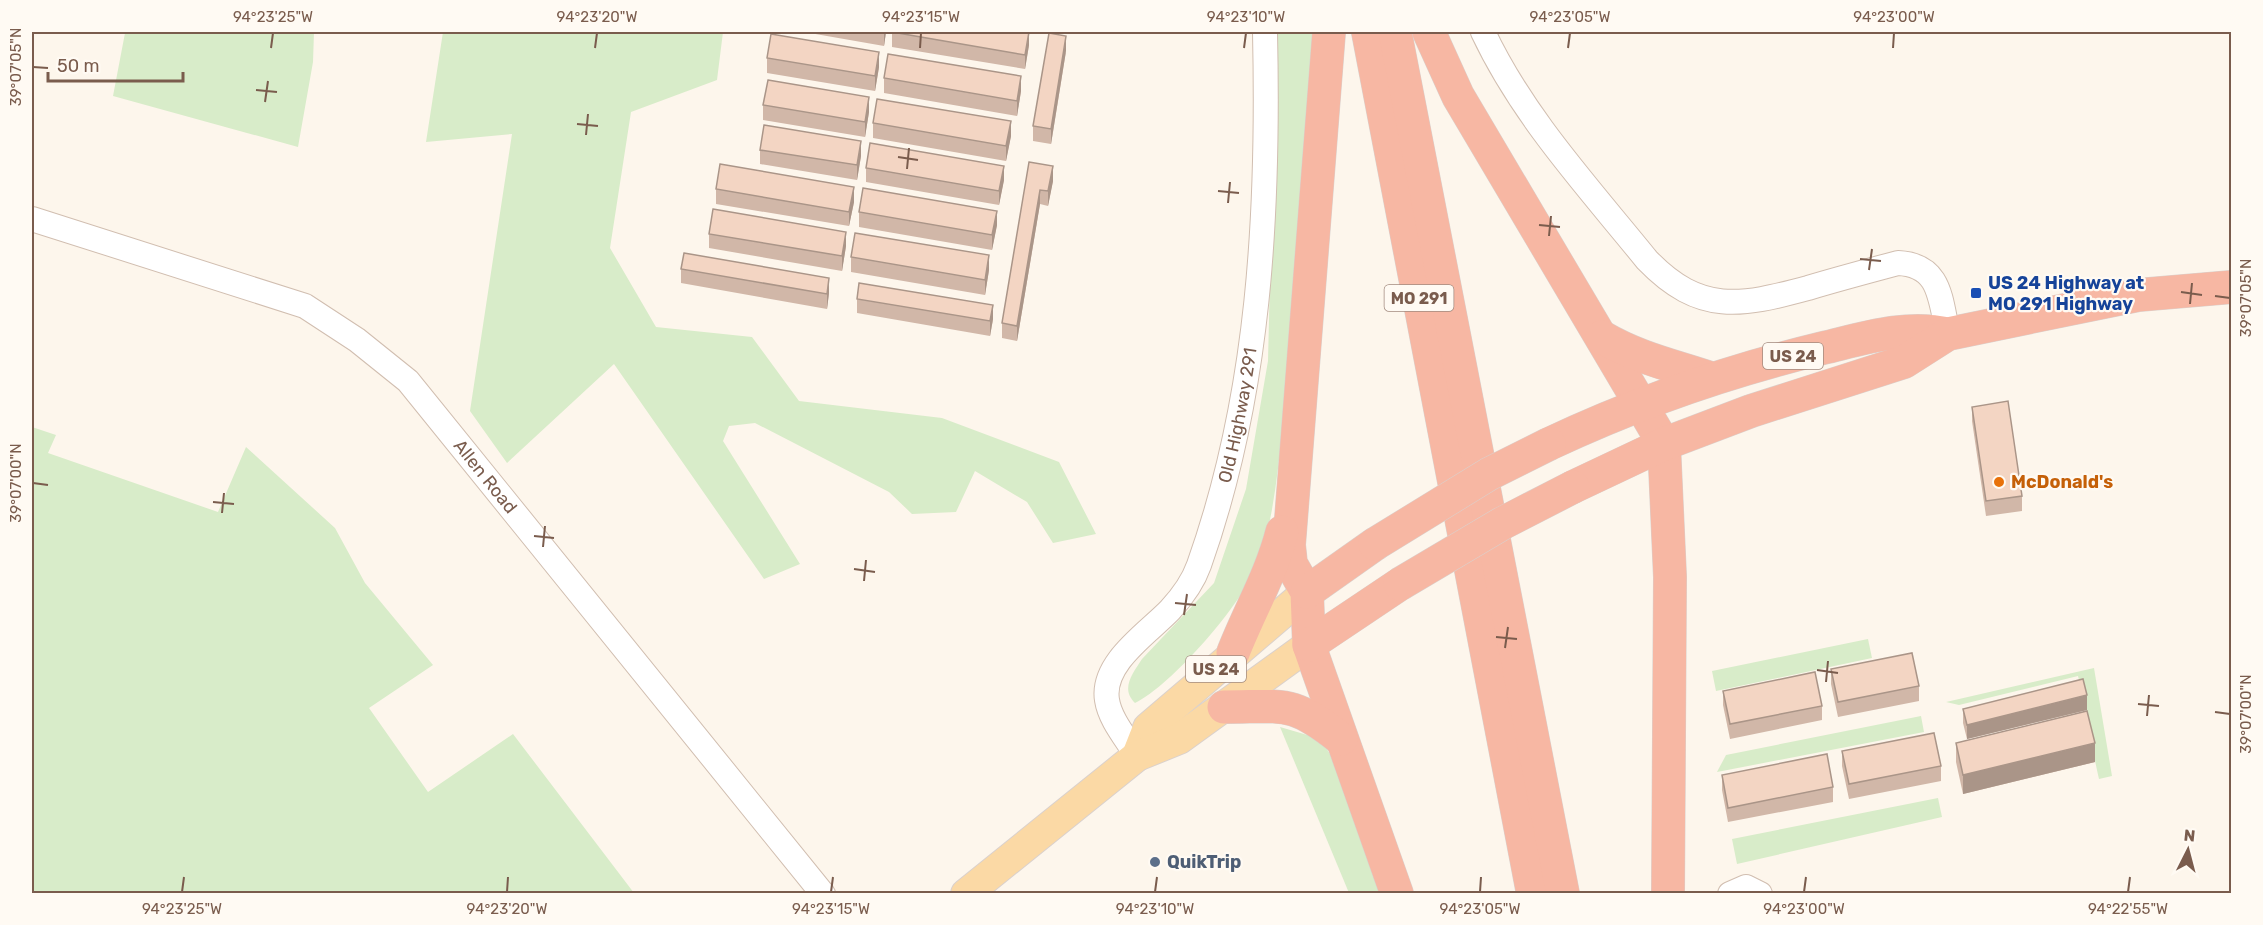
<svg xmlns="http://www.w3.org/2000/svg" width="2263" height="925" font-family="Rubik,sans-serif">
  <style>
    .green { fill: #d8ecc9 }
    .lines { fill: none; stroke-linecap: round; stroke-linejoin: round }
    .minor-casing { stroke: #d1beb0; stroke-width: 26 }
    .major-casing { stroke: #dad1cd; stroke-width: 32 }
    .highway-casing { stroke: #dad1cd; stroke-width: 34 }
    .minor { stroke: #fff; stroke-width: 24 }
    .major { stroke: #fbd9a5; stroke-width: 30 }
    .highway { stroke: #f7b7a3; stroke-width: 33 }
    .highway-bridge-casing { stroke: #dad1cd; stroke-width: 34; stroke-linecap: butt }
    .highway-bridge { stroke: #f7b7a3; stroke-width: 33 }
    .wall { fill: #d1b7a8 }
    .shaded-wall { fill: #aa9588 }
    .building { fill: #f3d5c3; stroke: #aa9588; stroke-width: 1.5 }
    .ticks { fill: none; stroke: #7a5c4d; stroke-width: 2 }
    .transit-dot { fill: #1a4fb4; stroke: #fffaf3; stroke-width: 2 }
    .food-dot { fill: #e8710a; stroke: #fffaf3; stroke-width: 2 }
    .service-dot { fill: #5c6f8a; stroke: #fffaf3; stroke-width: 2 }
    .labels { text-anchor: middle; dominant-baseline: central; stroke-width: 4.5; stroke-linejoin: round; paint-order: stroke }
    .shield { fill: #fffaf3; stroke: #a28b7f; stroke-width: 1.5 }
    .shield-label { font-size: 16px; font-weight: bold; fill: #7a5c4d }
    .transit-label { font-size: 18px; font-weight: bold; fill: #164399; stroke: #fffaf3; text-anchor: start }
    .street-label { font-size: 18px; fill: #7a5c4d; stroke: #fffaf3 }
    .food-label { font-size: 18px; font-weight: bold; fill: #c56008; stroke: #fffaf3; text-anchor: start }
    .service-label { font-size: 18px; font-weight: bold; fill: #4e5e75; stroke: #fffaf3; text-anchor: start }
    .neatline { fill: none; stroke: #7a5c4d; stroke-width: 2 }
    .ticks-label { font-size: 15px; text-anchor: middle; fill: #7a5c4d }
  </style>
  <rect width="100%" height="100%" fill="#fdf6ec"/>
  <g class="green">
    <polygon points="121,32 314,32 313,62 298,147 113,96 125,33"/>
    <polygon points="443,32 723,32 717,80 631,112 610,248 656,327 752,337 799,401 942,418 1059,462 1096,534 1053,543 1027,502 975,471 956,512 912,514 889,492 755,423 729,426 723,441 800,564 764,579 614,364 507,463 470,411 512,134 426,142"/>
    <path d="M1276,32H1313C1304,163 1300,296 1283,427C1277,473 1274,521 1257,565C1243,603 1171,686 1135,703C1120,689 1133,673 1142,659L1214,583L1246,489L1268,361Z"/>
    <polygon points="32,427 56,435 48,453 218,512 246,447 335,528 365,583 433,665 369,708 428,792 513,734 634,893 32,893"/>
    <polygon points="1868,639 1872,658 1716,691 1712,671"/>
    <path d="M2094,668L2112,776L2099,779C2091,745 2087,710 2078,676L1959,705L1946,702Z"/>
    <polygon points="1921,716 1924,732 1717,772 1726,755"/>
    <polygon points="1280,727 1321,739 1337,766 1382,893 1349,893"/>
    <polygon points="1938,798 1942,817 1737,864 1732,839"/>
  </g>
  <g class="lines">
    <g class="minor-casing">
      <g id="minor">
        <path d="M1483,32C1523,117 1588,187 1647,260C1700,315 1741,306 1808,288C1838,279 1868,271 1898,263C1941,265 1940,299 1948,334"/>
        <path id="s1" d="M32,219L305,306L357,340L408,381L823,894"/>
        <path id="s2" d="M1137,756C1127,739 1110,720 1107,700C1101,663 1148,633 1170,610C1182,597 1193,582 1199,565C1260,393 1269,212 1265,32"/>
        <polyline points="1730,894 1746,887 1760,894"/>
      </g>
    </g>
    <g class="major-casing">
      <g id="major">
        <polyline points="1137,756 1148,728 1307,592"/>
        <polyline points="966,894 1137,756 1179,739 1309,645"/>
      </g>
    </g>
    <g class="highway-casing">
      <g id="highway">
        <polyline points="1329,32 1289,545 1291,564 1307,592 1309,645 1397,894"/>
        <polyline points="1368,32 1533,894"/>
        <polyline points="1395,32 1563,894"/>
        <polyline points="1429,32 1458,96 1664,444 1670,577 1668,894"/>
        <path d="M1602,337C1638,358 1671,365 1710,378"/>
        <path d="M1549,444C1638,402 1728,371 1823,348C1865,338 1905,325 1948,334"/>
        <polyline points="1573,487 1664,444 1751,411 1904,362 1948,334 2138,295 2232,287"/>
        <polyline points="1307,592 1375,544"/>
        <polyline points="1309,645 1400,584"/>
        <path d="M1233,653C1249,612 1271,575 1282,532"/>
        <path d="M1224,707C1284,707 1291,699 1341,739"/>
      </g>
    </g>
    <use href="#minor" class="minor"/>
    <use href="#major" class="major"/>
    <use href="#highway" class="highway"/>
    <g class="highway-bridge-casing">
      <g id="highway-bridge">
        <polyline points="1375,544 1489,474 1549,444"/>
        <polyline points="1400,584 1503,523 1573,487"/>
      </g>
    </g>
    <use href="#highway-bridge" class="highway-bridge"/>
  </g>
  <g class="wall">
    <polygon points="804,32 886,32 884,46"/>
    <polygon points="892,32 1029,45 1025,69 892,47"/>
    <polygon points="1066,51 1051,144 1033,141 1033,126"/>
    <polygon points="767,58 879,67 875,91 767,73"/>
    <polygon points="884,78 1021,91 1017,116 884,93"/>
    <polygon points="763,105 869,112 865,137 763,120"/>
    <polygon points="873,123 1011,136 1006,161 873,138"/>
    <polygon points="760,150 861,156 857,180 760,164"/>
    <polygon points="1029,162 1053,181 1048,206 1040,204 1017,341 1002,338 1002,323"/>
    <polygon points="866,168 1004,180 999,205 866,182"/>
    <polygon points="716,189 854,202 849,226 716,204"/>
    <polygon points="859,212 997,225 992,250 859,227"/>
    <polygon points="709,234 846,246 842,271 709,248"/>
    <polygon points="851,257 989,270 985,295 851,272"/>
    <polygon points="681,269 829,293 827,309 681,283"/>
    <polygon points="857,299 993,319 990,336 857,313"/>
    <polygon points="1972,407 2022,496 2022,511 1986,516 1972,421"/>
    <polygon points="1831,669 1919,686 1919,701 1838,717 1831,684"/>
    <polygon points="1723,691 1822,706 1822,720 1730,739 1723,705"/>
    <polygon points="1963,709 2087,710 1967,739 1963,723"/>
    <polygon points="1956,743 2095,762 1963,794 1956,762"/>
    <polygon points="1842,751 1941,766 1941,781 1849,799 1842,766"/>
    <polygon points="1722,775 1833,787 1833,802 1728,822 1722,790"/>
  </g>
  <g class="shaded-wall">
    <polygon points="884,32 886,32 884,46"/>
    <polygon points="1029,32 1029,45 1025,69 1025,55"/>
    <polygon points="1066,36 1066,51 1051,144 1051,129"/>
    <polygon points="879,52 879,67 875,91 875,76"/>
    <polygon points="1021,76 1021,91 1017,116 1017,101"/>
    <polygon points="869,97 869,112 865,137 865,122"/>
    <polygon points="1011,121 1011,136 1006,161 1006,146"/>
    <polygon points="861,141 861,156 857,180 857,165"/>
    <polygon points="1004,166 1004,180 999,205 999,191"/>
    <polygon points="1053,166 1053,181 1048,206 1048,191"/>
    <polygon points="854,187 854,202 849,226 849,212"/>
    <polygon points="1040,190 1040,204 1017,341 1017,326"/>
    <polygon points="997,211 997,225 992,250 992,235"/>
    <polygon points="846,232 846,246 842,271 842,256"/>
    <polygon points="989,255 989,270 985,295 985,280"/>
    <polygon points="829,278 829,293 827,309 827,294"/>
    <polygon points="993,305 993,319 990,336 990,321"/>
    <polygon points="2087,695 2087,710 1967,739 1967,725"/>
    <polygon points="2095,743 2095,762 1963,794 1963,775"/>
  </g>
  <g class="building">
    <polygon points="892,32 1029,32 1025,55"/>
    <polygon points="1049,33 1066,36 1051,129 1033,126"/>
    <polygon points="771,34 879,52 875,76 767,58"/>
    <polygon points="888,54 1021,76 1017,101 884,78"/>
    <polygon points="768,80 869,97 865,122 763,105"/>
    <polygon points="877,99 1011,121 1006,146 873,123"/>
    <polygon points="764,125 861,141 857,165 760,150"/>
    <polygon points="870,143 1004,166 999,191 866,168"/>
    <polygon points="1029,162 1053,166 1048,191 1040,190 1017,326 1002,323"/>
    <polygon points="720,164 854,187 849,212 716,189"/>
    <polygon points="863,188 997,211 992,235 859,212"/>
    <polygon points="713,209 846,232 842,256 709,234"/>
    <polygon points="855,233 989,255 985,280 851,257"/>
    <polygon points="684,253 829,278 827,294 681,269"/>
    <polygon points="859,283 993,305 990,321 857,299"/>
    <polygon points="2008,401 2022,496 1986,501 1972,407"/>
    <polygon points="1912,653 1919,686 1838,702 1831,669"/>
    <polygon points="1815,672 1822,706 1730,724 1723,691"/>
    <polygon points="2083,679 2087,695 1967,725 1963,709"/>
    <polygon points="2087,711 2095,743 1963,775 1956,743"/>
    <polygon points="1934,733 1941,766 1849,784 1842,751"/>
    <polygon points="1827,754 1833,787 1728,808 1722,775"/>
  </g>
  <path class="ticks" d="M271,48L273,33M595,48L597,33M920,48L921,33M1244,48L1246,33M1568,48L1570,33M1893,48L1894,33M33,67L48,68M256,90L277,92M265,102L268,81M577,124L598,126M586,135L588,114M898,157L918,160M907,169L909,148M1218,191L1239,193M1228,203L1230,182M1539,225L1560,227M1549,236L1551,216M1860,259L1881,261M1869,270L1872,249M2181,292L2202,295M2215,296L2230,298M2190,304L2192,283M33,483L48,485M213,502L234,504M222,513L224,493M534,536L554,538M543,547L545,526M854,569L875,572M864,581L866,560M1175,603L1196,605M1184,615L1187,594M1496,637L1517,639M1505,648L1508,627M1817,670L1838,673M1826,682L1828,661M2138,704L2159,706M2215,712L2230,714M2147,716L2149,695M182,892L184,877M507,892L508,877M831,892L833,877M1155,892L1157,877M1480,892L1481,877M1804,892L1806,877M2128,892L2130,877"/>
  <rect class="transit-dot" x="1970" y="287" width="12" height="12" rx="3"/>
  <circle class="food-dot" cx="1999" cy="482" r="6"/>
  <circle class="service-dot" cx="1155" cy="862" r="6"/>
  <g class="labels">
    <g class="shield">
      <rect x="1384.5" y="285" width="69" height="26" rx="4.5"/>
      <rect x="1763" y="343" width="60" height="26" rx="4.5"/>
      <rect x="1186" y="656" width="60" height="26" rx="4.5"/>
    </g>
    <g class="shield-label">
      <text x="1419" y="298">MO 291</text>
      <text x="1793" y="356">US 24</text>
      <text x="1216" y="669">US 24</text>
    </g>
    <g class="transit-label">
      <text x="1988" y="283">US 24 Highway at<tspan x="1988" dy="21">MO 291 Highway</tspan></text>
    </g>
    <g class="street-label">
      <text stroke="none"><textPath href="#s2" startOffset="387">Old Highway 291</textPath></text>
      <text stroke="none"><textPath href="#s1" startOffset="537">Allen Road</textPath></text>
    </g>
    <g class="food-label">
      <text x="2011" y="482">McDonald's</text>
    </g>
    <g class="service-label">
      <text x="1167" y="862">QuikTrip</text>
    </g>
  </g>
  <rect width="2263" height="925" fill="none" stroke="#fffaf3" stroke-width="66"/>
  <g transform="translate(2188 850) rotate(6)" stroke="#fffaf3" stroke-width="4.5" paint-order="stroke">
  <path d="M0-4.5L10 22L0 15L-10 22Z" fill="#7a5c4d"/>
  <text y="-9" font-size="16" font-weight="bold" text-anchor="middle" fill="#7a5c4d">N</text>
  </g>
  <path d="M48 72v9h135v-9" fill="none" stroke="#7a5c4d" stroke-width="3"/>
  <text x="57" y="72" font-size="18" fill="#7a5c4d" stroke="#fffaf3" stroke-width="4.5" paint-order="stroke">50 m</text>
  <rect x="33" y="33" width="2197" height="859" class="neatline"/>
  <g class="ticks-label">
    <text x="273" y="22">94°23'25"W</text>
    <text x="597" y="22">94°23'20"W</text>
    <text x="921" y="22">94°23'15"W</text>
    <text x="1246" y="22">94°23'10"W</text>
    <text x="1570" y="22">94°23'05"W</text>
    <text x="1894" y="22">94°23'00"W</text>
    <text transform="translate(16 67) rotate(-90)" y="5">39°07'05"N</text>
    <text transform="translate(2246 298) rotate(-90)" y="5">39°07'05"N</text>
    <text transform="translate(16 483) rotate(-90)" y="5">39°07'00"N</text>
    <text transform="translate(2246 714) rotate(-90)" y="5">39°07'00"N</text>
    <text x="182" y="914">94°23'25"W</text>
    <text x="507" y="914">94°23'20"W</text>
    <text x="831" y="914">94°23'15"W</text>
    <text x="1155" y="914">94°23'10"W</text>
    <text x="1480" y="914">94°23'05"W</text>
    <text x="1804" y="914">94°23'00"W</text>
    <text x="2128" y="914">94°22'55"W</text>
  </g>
</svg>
